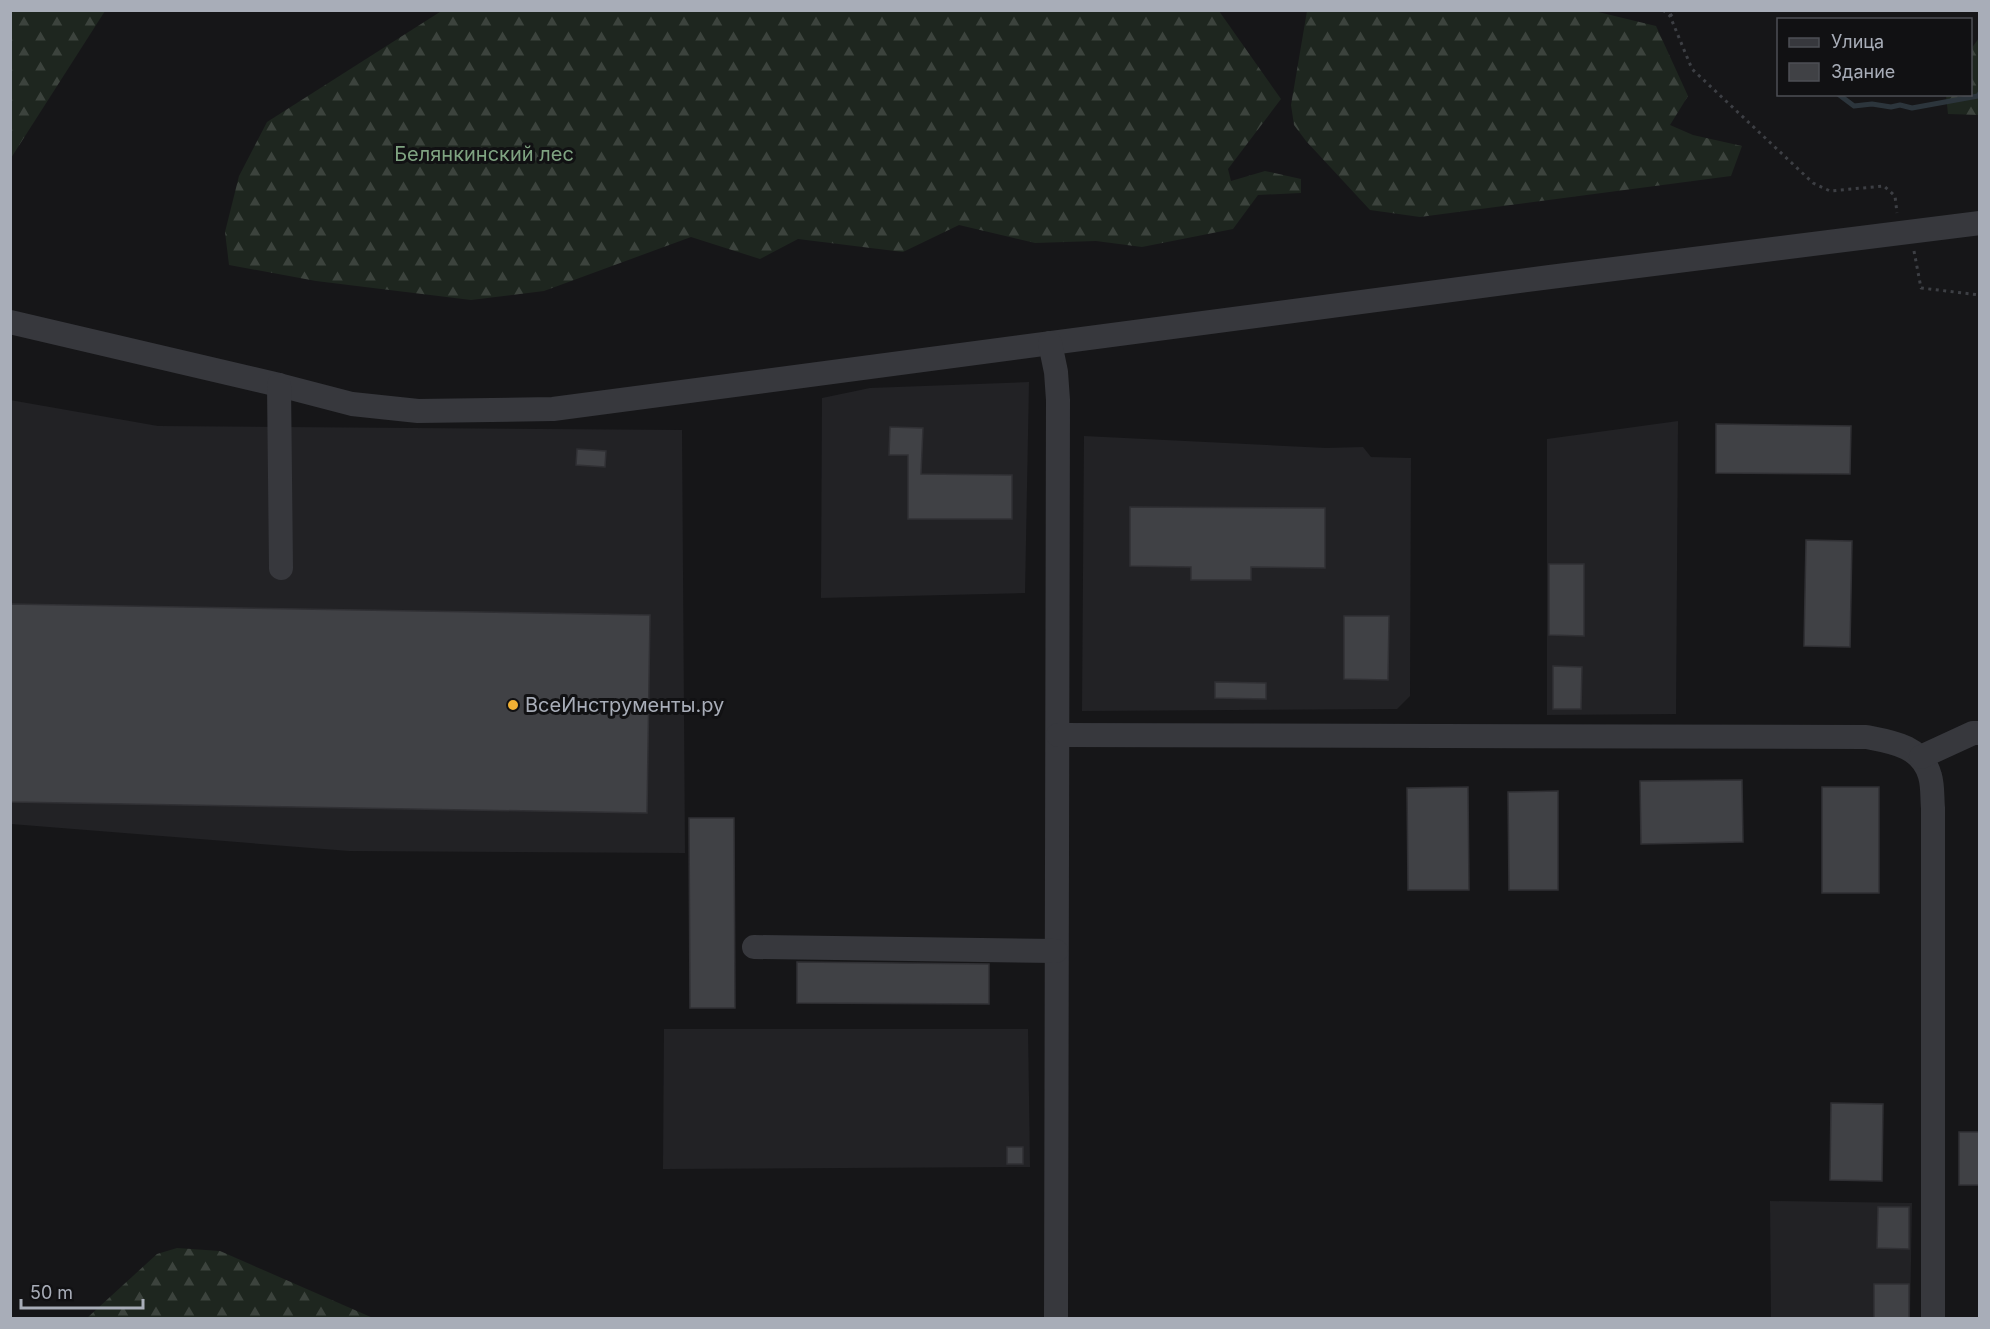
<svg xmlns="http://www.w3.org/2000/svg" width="1990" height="1329" font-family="Inter,sans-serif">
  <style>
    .built { fill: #222225 }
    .forest { fill: url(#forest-firs) }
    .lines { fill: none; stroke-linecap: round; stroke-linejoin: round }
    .stream { stroke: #2c353c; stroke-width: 5 }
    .building { fill: #404145; stroke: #303034; stroke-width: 1.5 }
    .path { stroke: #3d3f44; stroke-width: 3; stroke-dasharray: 3 4.5; stroke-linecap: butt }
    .minor { stroke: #37383d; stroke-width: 24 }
    .poi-dot { fill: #f2b134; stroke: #111113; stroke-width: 2 }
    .labels { text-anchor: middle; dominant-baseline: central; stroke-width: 6; stroke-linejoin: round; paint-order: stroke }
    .park-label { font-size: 20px; fill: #7fa381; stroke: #111113 }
    .poi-label { font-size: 20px; fill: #a8adb8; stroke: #111113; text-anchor: start }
  </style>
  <defs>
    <pattern id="forest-firs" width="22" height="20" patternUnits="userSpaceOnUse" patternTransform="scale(1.5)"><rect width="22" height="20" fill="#1e261f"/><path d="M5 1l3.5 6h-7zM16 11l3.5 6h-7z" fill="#3c433d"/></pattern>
  </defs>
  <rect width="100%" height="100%" fill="#161618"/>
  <g class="built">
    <polygon points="1029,382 1025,593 821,598 822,398 870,388"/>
    <polygon points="10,400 158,426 682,430 685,853 349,851 11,824"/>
    <polygon points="1678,421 1676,714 1547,715 1547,439"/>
    <polygon points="1084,436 1326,448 1363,447 1371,457 1411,458 1410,696 1397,709 1082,711"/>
    <polygon points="664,1029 1028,1029 1030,1167 663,1169"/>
    <polygon points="1770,1201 1912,1203 1910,1318 1771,1318"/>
  </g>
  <g class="forest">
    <polygon points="11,10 105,11 11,158 10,11"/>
    <polygon points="443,10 1219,11 1281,99 1228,169 1231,181 1265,171 1301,179 1301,193 1258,195 1233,229 1142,247 1096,241 1035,243 959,225 903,252 798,239 760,259 691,237 544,291 471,300 316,281 229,265 225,232 239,176 267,122"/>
    <polygon points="1307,11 1590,10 1656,26 1688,96 1670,125 1693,135 1742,146 1731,176 1420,217 1370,210 1306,141 1294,125 1291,105"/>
    <polygon points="1979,38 1979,115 1948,114 1946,95 1970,94 1971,49"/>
    <polygon points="177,1248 220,1251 373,1318 87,1318 157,1254"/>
  </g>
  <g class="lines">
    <polyline class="stream" points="1838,94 1854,106 1872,104 1891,107 1900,105 1912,108 1978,96 1980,93"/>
  </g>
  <g class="building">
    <polygon points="1716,424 1851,426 1850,474 1716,473"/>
    <polygon points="890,427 923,428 921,474 1012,475 1012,519 908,519 908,455 889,455"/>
    <polygon points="577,449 606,451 605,467 576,465"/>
    <polygon points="1130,507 1325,508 1325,568 1251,567 1251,580 1191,580 1191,567 1130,566"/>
    <polygon points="1806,540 1852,541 1850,647 1804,646"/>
    <polygon points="1549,564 1584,564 1584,636 1549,635"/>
    <polygon points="10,604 650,615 647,813 10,802"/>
    <polygon points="1344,616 1389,616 1388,680 1344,679"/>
    <polygon points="1553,666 1582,667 1581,709 1553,709"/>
    <polygon points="1215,682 1266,683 1266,699 1215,698"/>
    <polygon points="1742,780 1743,842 1641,844 1640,781"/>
    <polygon points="1468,787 1469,890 1408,890 1407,788"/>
    <rect x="1822" y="787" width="57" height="106"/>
    <polygon points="1558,791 1558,890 1509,890 1508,792"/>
    <polygon points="689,818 734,818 735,1008 690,1008"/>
    <polygon points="797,962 989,964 989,1004 797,1003"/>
    <polygon points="1831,1103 1883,1104 1882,1181 1830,1180"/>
    <rect x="1959" y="1132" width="21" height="53"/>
    <rect x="1007" y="1147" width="16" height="17"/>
    <polygon points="1878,1207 1909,1207 1909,1249 1877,1248"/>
    <rect x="1874" y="1284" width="35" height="34"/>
  </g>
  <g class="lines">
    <g class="path">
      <polyline points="1663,10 1670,16 1692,69 1813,183 1830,191 1884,186 1895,196 1897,213"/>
      <polyline points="1670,16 1677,10"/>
      <polyline points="1914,251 1921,288 1980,295"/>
    </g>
    <g class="minor">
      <polyline points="10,322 279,385 352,404 418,411 553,409 1550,277 1980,223"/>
      <polyline points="1050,343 1056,372 1058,400 1056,1318"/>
      <polyline points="279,385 281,568"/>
      <path d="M1058,735L1866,737C1892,742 1922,746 1930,776C1933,786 1932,798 1933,808V1318"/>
      <polyline points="1921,757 1973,733 1980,733"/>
      <polyline points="754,947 1056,951"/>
    </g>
  </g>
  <circle class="poi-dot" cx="513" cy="705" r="6"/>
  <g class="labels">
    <g class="park-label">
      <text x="484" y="154">Белянкинский лес</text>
    </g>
    <g class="poi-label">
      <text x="525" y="705">ВсеИнструменты.ру</text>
    </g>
  </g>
  <rect width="1990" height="1329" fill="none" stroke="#a8adb8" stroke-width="24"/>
  <rect x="1777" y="18" width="195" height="78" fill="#111113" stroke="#4d4f55" stroke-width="1.5"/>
  <rect x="1789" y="38" width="30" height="9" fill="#37383d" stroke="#4d4f55" stroke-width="1.5"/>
  <text x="1831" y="48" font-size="18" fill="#a8adb8">Улица</text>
  <rect x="1789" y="63" width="30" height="18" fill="#404145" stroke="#4d4f55" stroke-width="1.5"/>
  <text x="1831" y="78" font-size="18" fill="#a8adb8">Здание</text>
  <path d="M21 1299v9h122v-9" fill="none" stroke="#a8adb8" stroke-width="3"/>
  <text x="30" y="1299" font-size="18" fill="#a8adb8" stroke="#111113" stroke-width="4.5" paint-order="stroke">50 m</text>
</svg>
